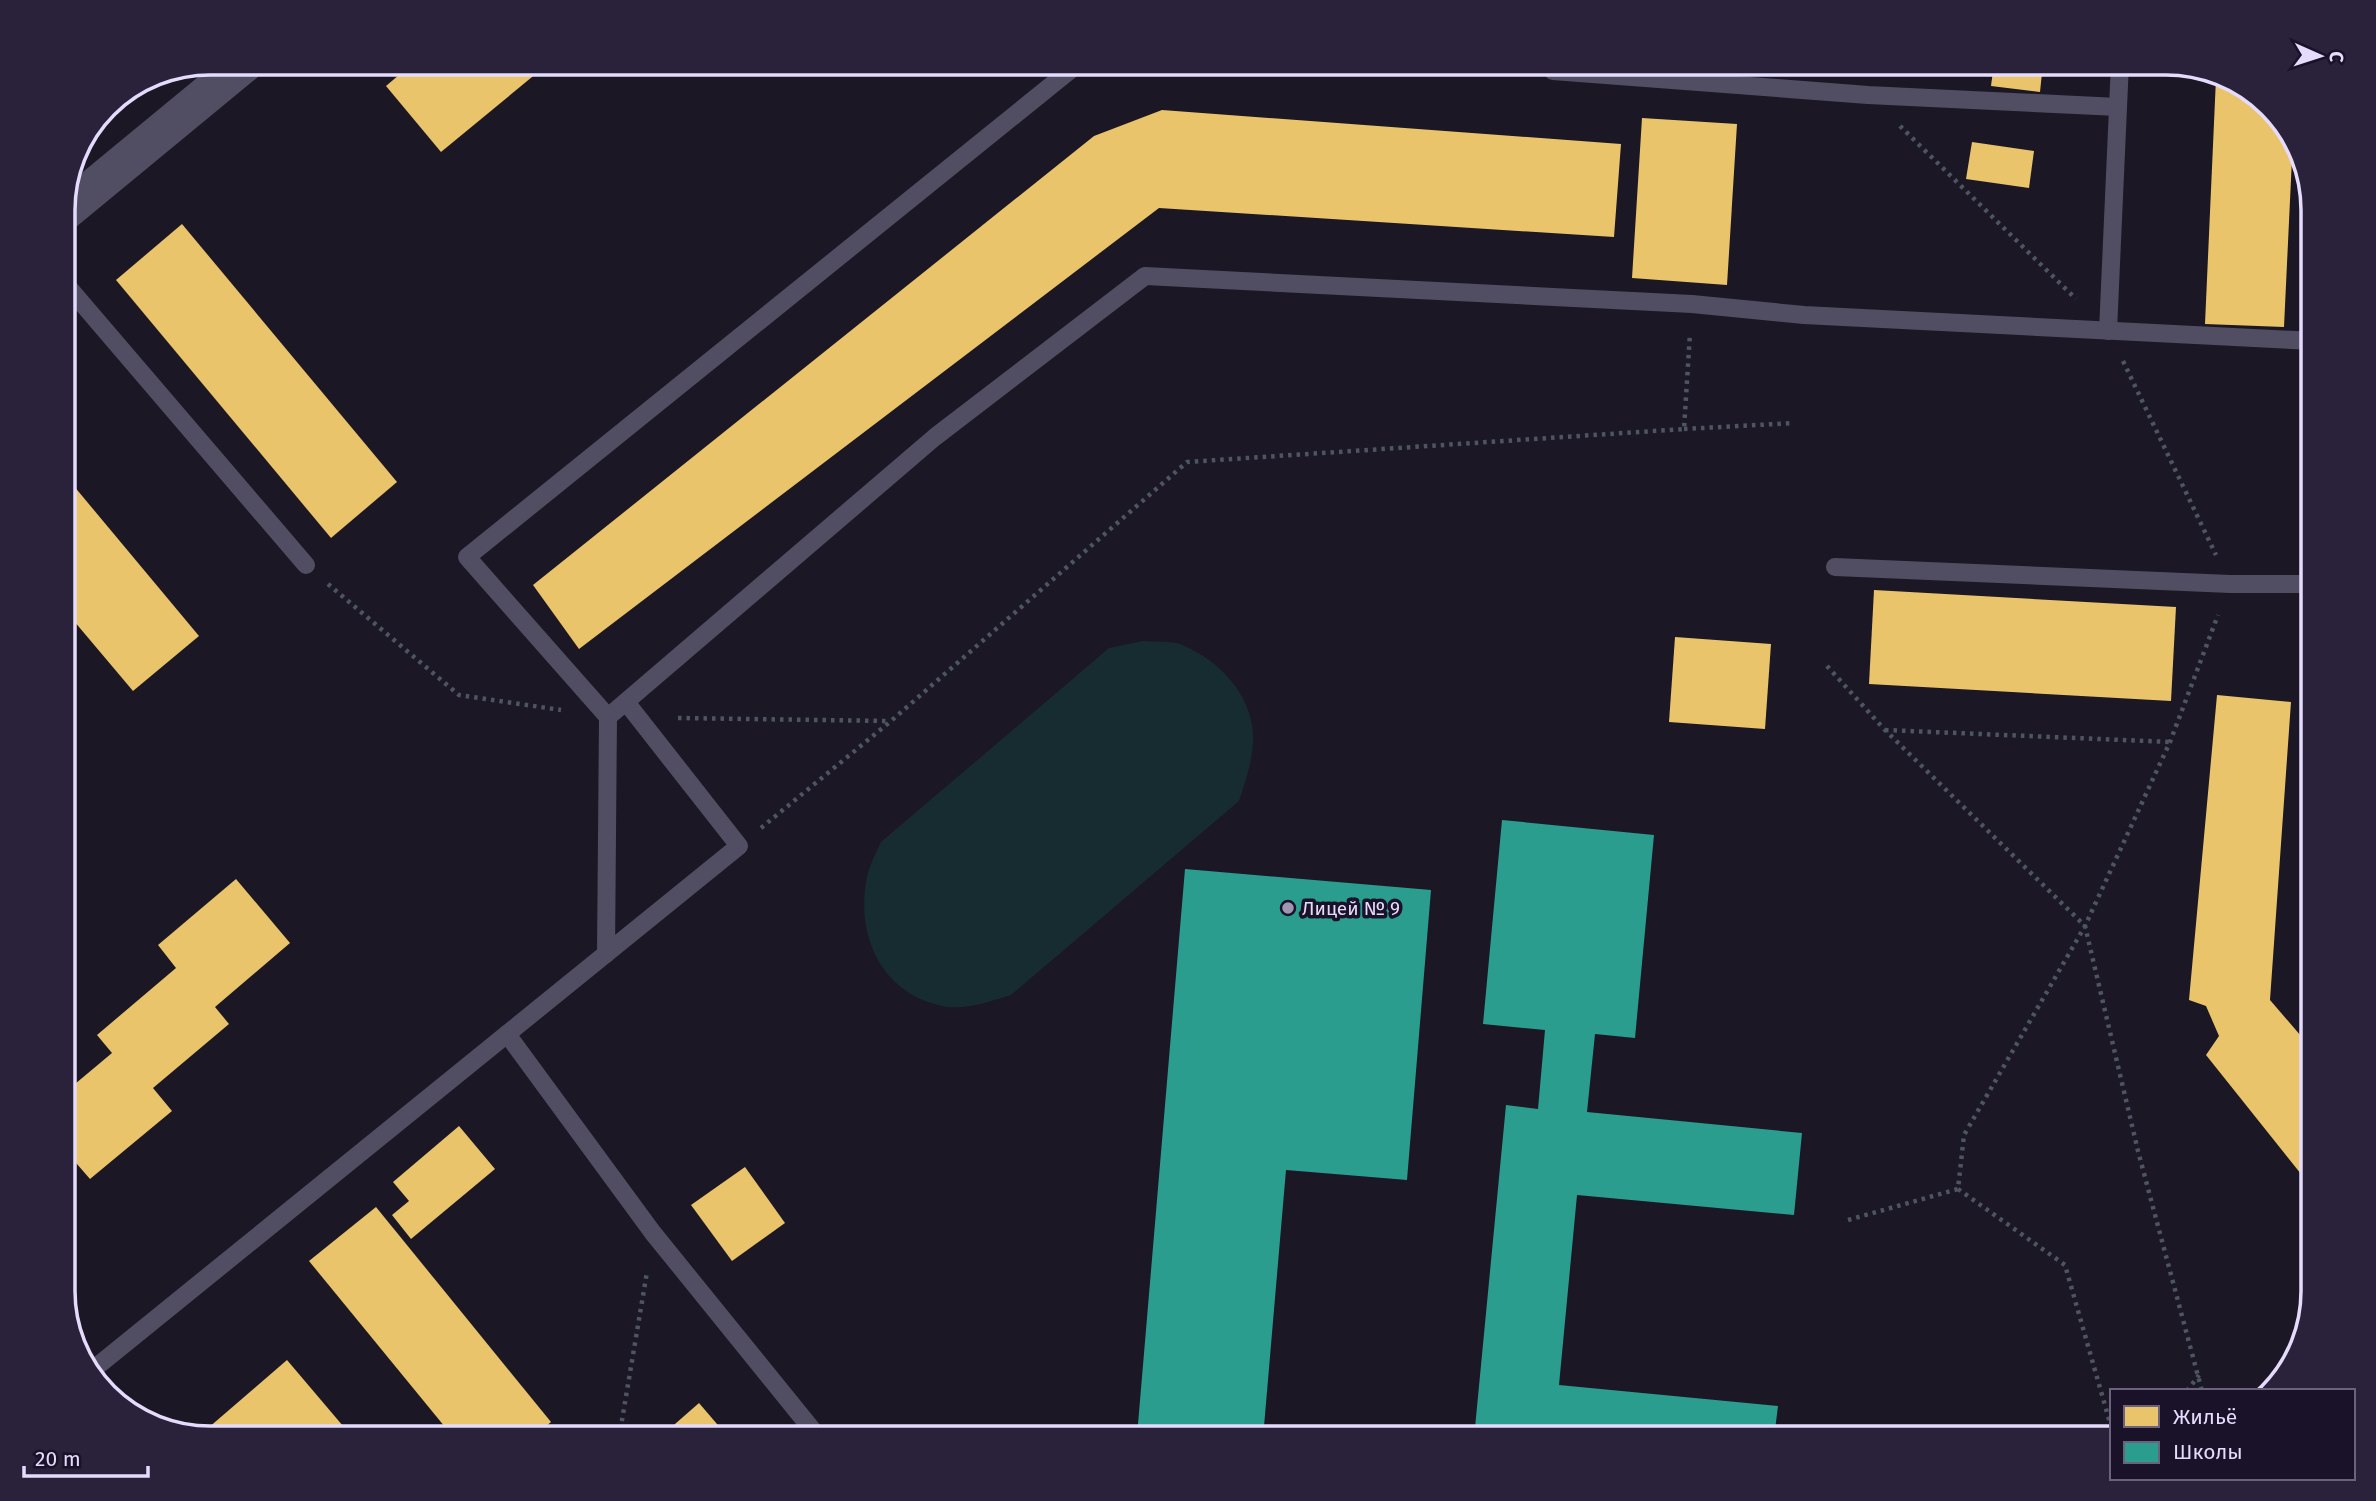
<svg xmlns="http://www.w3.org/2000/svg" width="2376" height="1501" font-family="'Fira Sans',sans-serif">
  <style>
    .green { fill: #172c30 }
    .homes { fill: #e9c46a }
    .schools { fill: #2a9d8f }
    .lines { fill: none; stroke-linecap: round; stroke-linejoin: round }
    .path { stroke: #4d5564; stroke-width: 4.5; stroke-dasharray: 3.5 5; stroke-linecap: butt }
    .service { stroke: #514d63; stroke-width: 18 }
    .tertiary { stroke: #514d63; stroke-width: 38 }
    .poi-dot { fill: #9e97b1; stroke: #191229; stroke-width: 2.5 }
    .labels { text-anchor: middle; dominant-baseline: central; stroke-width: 7; stroke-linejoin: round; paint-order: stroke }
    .poi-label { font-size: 19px; fill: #e5dcfd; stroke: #191229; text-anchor: start }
    .rim { fill: none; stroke: #e5dcfd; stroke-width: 3.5 }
  </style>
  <rect width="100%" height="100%" fill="#1b1724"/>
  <path class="green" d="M1143,641C1153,642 1166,641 1176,643C1215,655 1254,695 1253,738C1253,760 1246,780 1239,801L1011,995C991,1001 964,1011 942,1006C881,993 855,935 867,877C869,866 876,853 881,842L1109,648Z"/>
  <g class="homes">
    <polygon points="413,63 549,63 441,152 386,86"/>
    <polygon points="1994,63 2043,63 2040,92 1991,86"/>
    <polygon points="2216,78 2247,88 2293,137 2284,327 2205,324"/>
    <polygon points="1162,110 1621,144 1614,237 1159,208 579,649 533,585 1094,136"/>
    <polygon points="1642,118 1737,124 1727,285 1632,278"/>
    <polygon points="1972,142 2034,151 2029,188 1966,179"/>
    <polygon points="182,224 397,482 331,538 116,280"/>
    <polygon points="63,473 199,636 133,691 63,608"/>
    <polygon points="1874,590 2176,607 2171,701 1869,684"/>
    <polygon points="1675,637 1771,644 1765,729 1669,722"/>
    <polygon points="2217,695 2291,702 2270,1000 2313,1050 2313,1189 2206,1055 2219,1036 2206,1006 2189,1000"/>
    <polygon points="236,879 290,943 215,1007 229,1024 153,1088 172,1111 90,1179 63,1148 63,1094 112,1053 97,1035 176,968 158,945"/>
    <polygon points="459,1126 495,1169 411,1239 392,1215 409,1201 393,1182"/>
    <polygon points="745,1167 785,1223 732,1261 691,1205"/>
    <polygon points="376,1207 551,1422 532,1438 454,1438 309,1261"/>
    <polygon points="287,1360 343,1426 330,1438 210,1438 200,1435"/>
    <polygon points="699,1403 729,1438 659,1438"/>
  </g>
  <g class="schools">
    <polygon points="1502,820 1654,835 1635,1038 1595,1034 1587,1112 1802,1133 1794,1215 1577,1195 1559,1385 1778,1406 1774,1438 1474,1438 1506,1105 1538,1109 1545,1030 1483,1024"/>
    <polygon points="1185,869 1431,890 1407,1180 1286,1170 1263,1438 1137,1436"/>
  </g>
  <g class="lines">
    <g class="path">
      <polyline points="286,71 296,63"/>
      <polyline points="1900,126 2076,299"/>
      <polyline points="2123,361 2216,555"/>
      <polyline points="1684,429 1794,423"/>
      <polyline points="328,584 459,695 561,710"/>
      <polyline points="1827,666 1885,730 2085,926 2138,1151 2202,1391"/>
      <polyline points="678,718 889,721"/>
      <polyline points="1885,730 2170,742"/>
      <polyline points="761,828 891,721 1187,462 1684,429 1690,333"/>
      <polyline points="1958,1189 2065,1265 2112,1430"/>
      <polyline points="1848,1220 1958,1189 1964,1135 2085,926 2170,742 2218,615"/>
      <polyline points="2187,1391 2199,1375"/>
      <polyline points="619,1438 647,1272"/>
    </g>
    <g class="service">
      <polyline points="1546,63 1553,71 1868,95 2118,107"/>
      <polyline points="63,281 306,565"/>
      <polyline points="2108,331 2120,63"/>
      <polyline points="2313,489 2308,584 2313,603"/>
      <polyline points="1835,567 2230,584 2313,584"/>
      <polyline points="608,717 935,437 1145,276 1692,304 1804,315 2313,341"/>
      <polyline points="606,954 608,717 467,557 1079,63"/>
      <polyline points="507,1034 653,1233 819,1438"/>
      <polyline points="90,1372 739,846 626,702"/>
    </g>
    <polyline class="tertiary" points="63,213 245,63"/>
  </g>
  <circle class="poi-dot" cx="1288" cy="908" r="7"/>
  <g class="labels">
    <g class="poi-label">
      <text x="1302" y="908">Лицей № 9</text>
    </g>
  </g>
  <path d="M0 0H2376V1501H0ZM210 75H2166A135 135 0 0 1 2301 210V1291A135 135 0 0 1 2166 1426H210A135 135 0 0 1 75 1291V210A135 135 0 0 1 210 75Z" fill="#29223a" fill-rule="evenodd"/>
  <path class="rim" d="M210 75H2166A135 135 0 0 1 2301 210V1291A135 135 0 0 1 2166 1426H210A135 135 0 0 1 75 1291V210A135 135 0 0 1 210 75Z"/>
  <rect x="2110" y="1389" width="245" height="91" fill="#191229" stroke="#6b637e" stroke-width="2"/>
  <rect x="2124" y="1406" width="35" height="21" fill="#e9c46a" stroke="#6b637e" stroke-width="2"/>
  <text x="2173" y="1424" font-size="21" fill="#e5dcfd">Жильё</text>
  <rect x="2124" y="1442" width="35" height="21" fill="#2a9d8f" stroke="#6b637e" stroke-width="2"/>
  <text x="2173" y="1459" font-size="21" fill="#e5dcfd">Школы</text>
  <g transform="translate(2320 56) rotate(93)" stroke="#191229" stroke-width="5" paint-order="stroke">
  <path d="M0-5L12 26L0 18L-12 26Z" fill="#e5dcfd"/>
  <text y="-10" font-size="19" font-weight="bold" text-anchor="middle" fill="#e5dcfd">С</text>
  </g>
  <path d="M24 1466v10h124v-10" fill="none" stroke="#e5dcfd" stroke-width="3.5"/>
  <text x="35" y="1466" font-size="21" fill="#e5dcfd" stroke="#191229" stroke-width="5" paint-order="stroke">20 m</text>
</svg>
